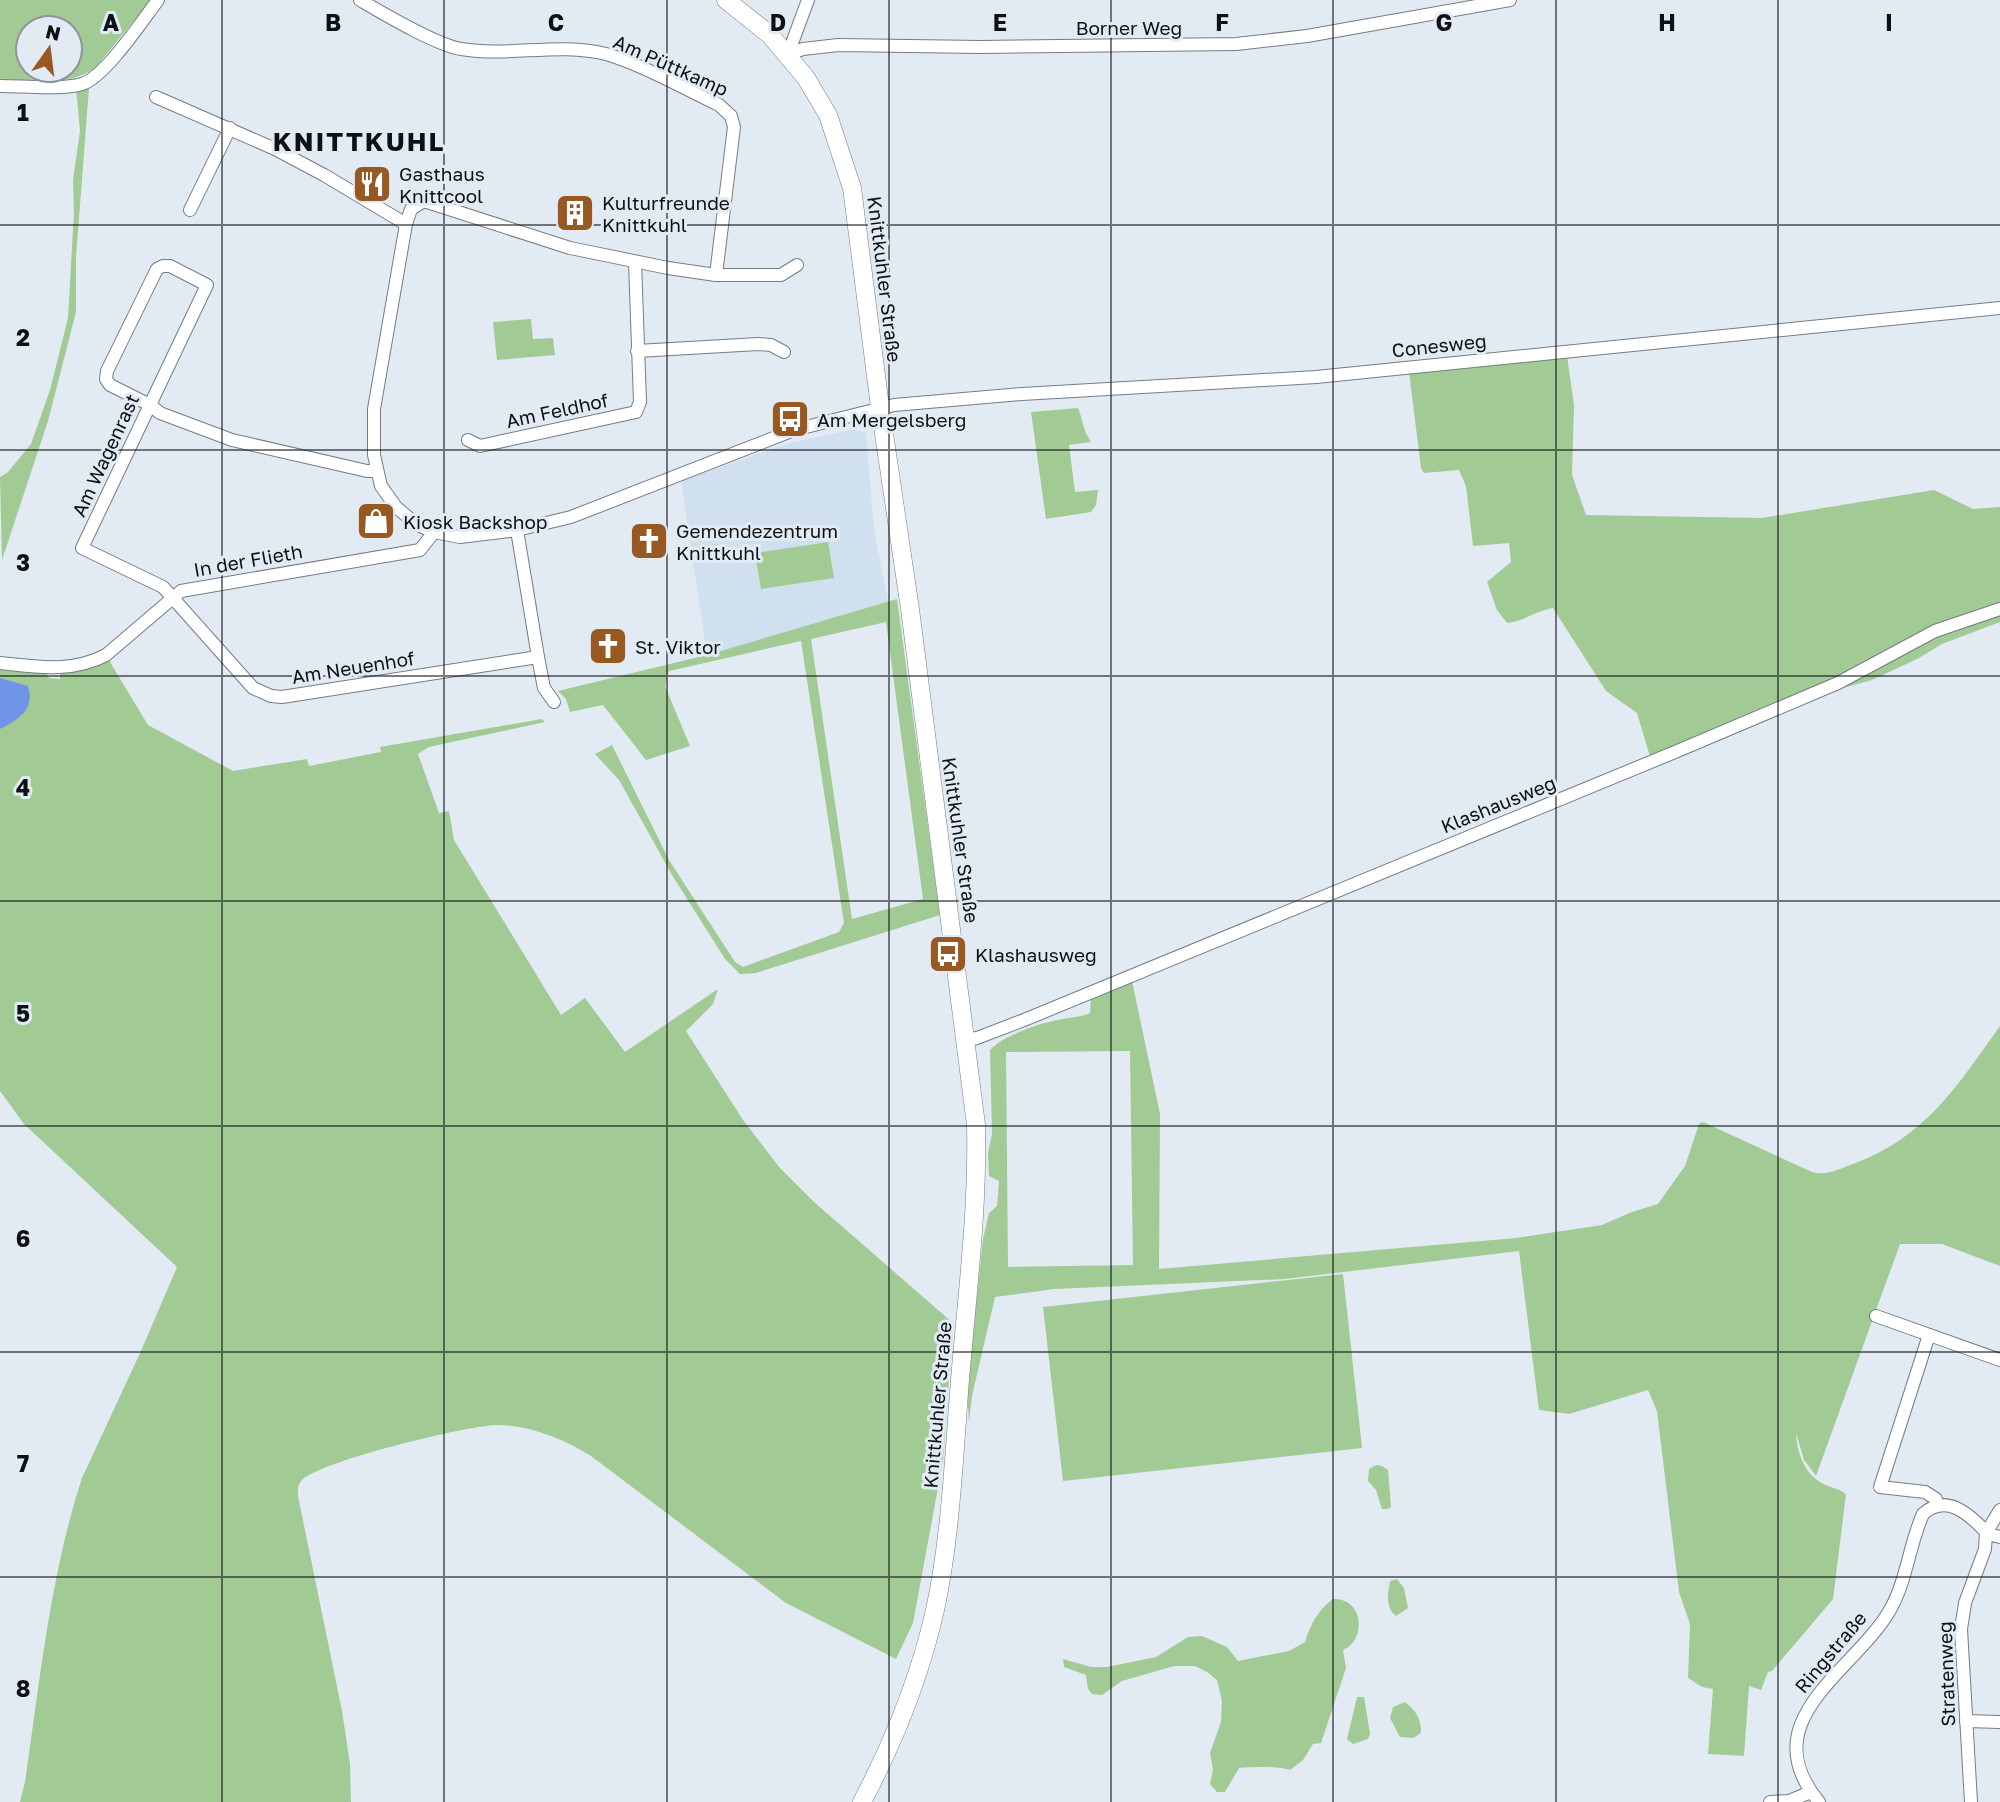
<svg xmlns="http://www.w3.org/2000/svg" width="2000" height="1802" font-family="'Golos Text',sans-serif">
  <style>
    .built { fill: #d1e0ee }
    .green { fill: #a1ca94; fill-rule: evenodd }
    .water { fill: #7195e6 }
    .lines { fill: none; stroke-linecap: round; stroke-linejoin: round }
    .street-casing { stroke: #747c84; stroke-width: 14 }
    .secondary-casing { stroke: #747c84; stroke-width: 19 }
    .street { stroke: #fff; stroke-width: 12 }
    .secondary { stroke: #fff; stroke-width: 18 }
    .grid { fill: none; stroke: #0e1114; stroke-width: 2; stroke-opacity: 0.55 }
    .labels { text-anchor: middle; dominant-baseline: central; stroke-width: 6; stroke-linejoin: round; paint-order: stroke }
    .street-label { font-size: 19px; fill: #0e1114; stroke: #e2ebf4 }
    .poi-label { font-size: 19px; fill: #0e1114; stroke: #e2ebf4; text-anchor: start }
    .district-label { font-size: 26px; font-weight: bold; letter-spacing: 2px; fill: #0e1114; stroke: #e2ebf4 }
    .grid-label { font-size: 23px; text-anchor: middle; font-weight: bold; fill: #0e1114; stroke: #e2ebf4; stroke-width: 6; stroke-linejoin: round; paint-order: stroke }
  </style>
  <rect width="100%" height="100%" fill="#e2ebf4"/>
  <polygon class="built" points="853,429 866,433 874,529 888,602 707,655 681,481 783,445"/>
  <g class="green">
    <path d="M0,0H151L96,67C70,87 32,81 0,81ZM28,28H70V70H28Z"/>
    <polygon points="76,88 89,88 76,257 76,312 48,421 2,560 0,477 8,472 31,444 50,390 68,318 74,212 73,180 80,131"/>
    <polygon points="531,319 533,339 553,338 555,355 497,360 493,322"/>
    <path d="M1567,356L1574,405L1572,475L1586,515L1762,518L1934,490L1973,509L2000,507V607L1837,682L1651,760L1637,713L1606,691L1553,608C1535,611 1525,621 1507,623L1497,610L1487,582L1511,562L1509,543L1473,546L1466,486L1459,470L1424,473L1421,468L1409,372Z"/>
    <path d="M1078,408C1083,420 1083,431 1091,442L1069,445L1075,492L1098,490L1096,505L1091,512L1046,519L1031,412Z"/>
    <polygon points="828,542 834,578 761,589 755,553"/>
    <path d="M897,599L940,915L756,973L740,974L725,959L672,875L619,780L595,754L612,745L669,860L735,962L743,967L839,932L844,923L801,641L669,671L665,686L690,746L646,760L603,705L570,712L566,699L558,691L707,655ZM886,622L923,899L852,919L811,639Z"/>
    <polygon points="2000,610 2000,622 1942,644 1919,658 1872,680 1832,691 1935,632"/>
    <path d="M107,657L148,725L233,771L307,759L309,766L381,752L380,747L542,719L545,722L429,747L418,754L439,813L449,811L454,840L561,1015L585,998L625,1052L718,989L713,1004L686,1031L743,1120L780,1168L814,1202L953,1323L943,1461L913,1623L896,1659L786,1603L591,1456C564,1439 529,1425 496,1425C466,1426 319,1461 301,1481C297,1486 298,1490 298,1496L342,1711L350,1764L351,1802H20L25,1782C40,1681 50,1576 82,1478L141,1351L177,1267L24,1124L0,1091V665L45,672L49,678L60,679V673Z"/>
    <path d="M1131,976L1160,1114L1159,1269L1516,1238L1602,1225L1632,1212L1658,1204L1685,1166L1699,1124L1703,1122L1812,1172C1827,1176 1839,1169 1853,1164C1926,1137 1957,1086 2000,1026V1266L1942,1244H1900L1816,1476L1804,1460L1796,1433C1797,1451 1803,1471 1820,1482C1828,1487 1838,1488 1846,1494L1833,1599L1772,1671L1768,1672L1761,1690L1749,1686L1744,1756L1708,1754L1713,1689L1702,1687L1688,1678L1690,1624L1679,1592L1657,1411L1648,1390L1569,1414L1539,1410L1519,1251L1285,1279L1054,1289L995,1297L972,1396L969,1422L967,1393L983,1239L989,1213L997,1206L999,1181L989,1176L988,1153L992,1134L990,1050C1003,1035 1043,1022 1063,1019C1073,1017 1081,1017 1090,1013L1091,995ZM1130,1051L1133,1265L1008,1267L1006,1052Z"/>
    <polygon points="1343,1274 1362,1448 1063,1481 1043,1307"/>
    <polygon points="1376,1465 1382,1466 1388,1470 1391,1507 1387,1509 1382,1509 1376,1490 1368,1481 1369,1469"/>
    <path d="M1397,1579L1404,1588L1408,1608L1396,1616C1385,1607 1388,1594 1390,1581Z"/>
    <path d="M1333,1599C1365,1598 1366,1641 1343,1650L1346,1668L1321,1743L1313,1744L1303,1760L1290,1770C1281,1766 1251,1767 1239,1768L1225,1792H1217L1210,1784L1213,1770L1210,1753L1221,1722L1222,1701L1217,1680L1207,1672L1195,1666H1174L1122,1681L1102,1695L1092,1694L1088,1689L1086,1675L1064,1667L1063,1659L1091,1667H1107L1156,1657L1188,1637L1202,1636L1227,1647L1238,1661L1289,1651L1305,1642C1310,1625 1318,1610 1333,1599Z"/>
    <polygon points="1357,1697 1364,1697 1370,1734 1368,1739 1353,1744 1347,1739"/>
    <path d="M1405,1702C1416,1711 1421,1718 1421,1733L1413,1738L1400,1737L1390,1718L1393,1707Z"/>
  </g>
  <path class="water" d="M0,678L28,686C35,710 19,719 0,729Z"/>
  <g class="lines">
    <g class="street-casing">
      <g id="street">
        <path d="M360,0C384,14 436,45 461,49C509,57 559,42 606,54C641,64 685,89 719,105L731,116L734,127L716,275H781L797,265"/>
        <polyline points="788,54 803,49 838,45 980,47 1236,44 1307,36 1510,0"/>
        <polyline points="788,54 808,0"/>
        <path d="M0,86C22,86 62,90 82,84C105,77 142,21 158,0"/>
        <polyline points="156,97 275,149 324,175 406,224"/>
        <polyline points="190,210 230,128"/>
        <polyline points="716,275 668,268 570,248 424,201 411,209 406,224 374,409 374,455 381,486 396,507 416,524 434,532 460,537 517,530 571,517 794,430 894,405 1022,394 1316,377 2000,308"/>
        <polyline points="637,351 758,344 771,345 784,352"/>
        <polyline points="468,440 480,446 636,412 640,402 635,262"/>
        <path d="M377,471H367L232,440L160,413L150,405L110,385L106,379L107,371L157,269L163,266H170L207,285C165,373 124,460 82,548L163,587L253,688L271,696L282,697L538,657L517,530"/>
        <polyline points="538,657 544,688 554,702"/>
        <path d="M0,663C37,667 72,673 106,655L181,591L420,550L434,532"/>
        <polyline points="966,1040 977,1038 1024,1020 1675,752 1838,683 1935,631 2000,609"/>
        <polyline points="1876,1316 2000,1360"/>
        <polyline points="1929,1335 1880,1487 1925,1492 1936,1499 1937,1506"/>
        <polyline points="1966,1721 2000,1722"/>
        <polyline points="1770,1802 1789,1801 1811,1792"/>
        <path d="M1819,1802C1751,1720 1854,1672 1890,1610C1907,1580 1909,1545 1923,1514C1946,1493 1969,1514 1985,1531C1988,1535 1995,1536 2000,1537"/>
        <polyline points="1971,1802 1961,1629 1965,1603 1985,1549 1986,1533 2000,1510"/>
      </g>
    </g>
    <g class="secondary-casing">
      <path id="secondary" d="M726,0L770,35L806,78L828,115L852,188L880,407L910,609L976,1125C978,1206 968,1287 961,1368C954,1448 952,1531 935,1610C920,1677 894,1741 862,1802"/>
    </g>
    <use href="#street" class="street"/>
    <use href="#secondary" class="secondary"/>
  </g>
  <path class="grid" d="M222,0V1802M444,0V1802M667,0V1802M889,0V1802M1111,0V1802M1333,0V1802M1556,0V1802M1778,0V1802M0,225H2000M0,450H2000M0,676H2000M0,901H2000M0,1126H2000M0,1352H2000M0,1577H2000"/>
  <defs>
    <g id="restaurant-square" transform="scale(2.0125)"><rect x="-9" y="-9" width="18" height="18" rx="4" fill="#985822" stroke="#e2ebf4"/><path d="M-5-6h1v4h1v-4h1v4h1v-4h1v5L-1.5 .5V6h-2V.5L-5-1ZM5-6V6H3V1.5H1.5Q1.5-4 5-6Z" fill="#fff"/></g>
    <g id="building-square" transform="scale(2.0125)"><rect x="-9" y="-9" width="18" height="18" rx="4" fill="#985822" stroke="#e2ebf4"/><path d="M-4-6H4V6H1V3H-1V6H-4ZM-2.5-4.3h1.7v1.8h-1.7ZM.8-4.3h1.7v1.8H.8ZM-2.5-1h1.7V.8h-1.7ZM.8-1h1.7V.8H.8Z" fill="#fff"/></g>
    <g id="bus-square" transform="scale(2.0125)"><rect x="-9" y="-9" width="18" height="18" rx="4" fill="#985822" stroke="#e2ebf4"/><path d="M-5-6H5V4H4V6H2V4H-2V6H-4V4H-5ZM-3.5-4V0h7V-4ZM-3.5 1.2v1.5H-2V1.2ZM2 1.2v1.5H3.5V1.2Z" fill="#fff"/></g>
    <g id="shop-square" transform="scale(2.0125)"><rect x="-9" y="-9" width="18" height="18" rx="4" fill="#985822" stroke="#e2ebf4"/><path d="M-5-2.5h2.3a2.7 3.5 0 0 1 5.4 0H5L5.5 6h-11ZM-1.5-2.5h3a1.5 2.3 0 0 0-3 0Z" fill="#fff"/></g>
    <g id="church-square" transform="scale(2.0125)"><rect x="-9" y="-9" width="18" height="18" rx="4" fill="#985822" stroke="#e2ebf4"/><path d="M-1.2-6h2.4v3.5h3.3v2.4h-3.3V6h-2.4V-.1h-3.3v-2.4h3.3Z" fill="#fff"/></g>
  </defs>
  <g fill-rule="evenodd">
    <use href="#restaurant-square" x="372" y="184"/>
    <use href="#building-square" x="575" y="213"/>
    <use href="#bus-square" x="790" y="419"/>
    <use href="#shop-square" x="376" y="521"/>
    <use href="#church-square" x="649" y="541"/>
    <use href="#church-square" x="608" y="646"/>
    <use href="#bus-square" x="948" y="954"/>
  </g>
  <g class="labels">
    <g class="street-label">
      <text x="1129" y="27">Borner Weg</text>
      <text transform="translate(671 65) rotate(24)">Am Püttkamp</text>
      <text transform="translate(885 279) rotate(83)">Knittkuhler Straße</text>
      <text transform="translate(1439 345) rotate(-6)">Conesweg</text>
      <text transform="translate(557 410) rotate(-12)">Am Feldhof</text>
      <text transform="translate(105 455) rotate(-65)">Am Wagenrast</text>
      <text transform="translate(248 560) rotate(-10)">In der Flieth</text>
      <text transform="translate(353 667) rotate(-9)">Am Neuenhof</text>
      <text transform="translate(1498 804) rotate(-22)">Klashausweg</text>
      <text transform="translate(961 840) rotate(82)">Knittkuhler Straße</text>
      <text transform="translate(937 1405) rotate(-85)">Knittkuhler Straße</text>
      <text transform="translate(1830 1652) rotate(-50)">Ringstraße</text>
      <text transform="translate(1946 1674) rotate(-92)">Stratenweg</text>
    </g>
    <g class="poi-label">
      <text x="399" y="173">Gasthaus<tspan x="399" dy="22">Knittcool</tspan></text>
      <text x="602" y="202">Kulturfreunde<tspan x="602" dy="22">Knittkuhl</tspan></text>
      <text x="817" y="419">Am Mergelsberg</text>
      <text x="403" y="521">Kiosk Backshop</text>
      <text x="676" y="530">Gemendezentrum<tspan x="676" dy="22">Knittkuhl</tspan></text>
      <text x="635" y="646">St. Viktor</text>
      <text x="975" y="954">Klashausweg</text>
    </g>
    <g class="district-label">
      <text x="359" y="141">KNITTKUHL</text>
    </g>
  </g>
  <g class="grid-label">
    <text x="111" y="31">A</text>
    <text x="333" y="31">B</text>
    <text x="556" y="31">C</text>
    <text x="778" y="31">D</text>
    <text x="1000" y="31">E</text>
    <text x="1222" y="31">F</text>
    <text x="1444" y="31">G</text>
    <text x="1667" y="31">H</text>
    <text x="1889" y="31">I</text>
    <text x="23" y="121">1</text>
    <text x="23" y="346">2</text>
    <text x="23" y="571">3</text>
    <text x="23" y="796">4</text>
    <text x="23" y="1022">5</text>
    <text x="23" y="1247">6</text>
    <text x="23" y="1472">7</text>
    <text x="23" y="1697">8</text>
  </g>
  <g transform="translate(49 49) rotate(14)"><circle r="33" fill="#e2ebf4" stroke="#8d949a" stroke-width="2"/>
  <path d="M0-5L12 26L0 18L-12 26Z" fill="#985822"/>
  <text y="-10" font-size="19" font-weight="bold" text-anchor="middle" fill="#0e1114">N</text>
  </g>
</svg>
